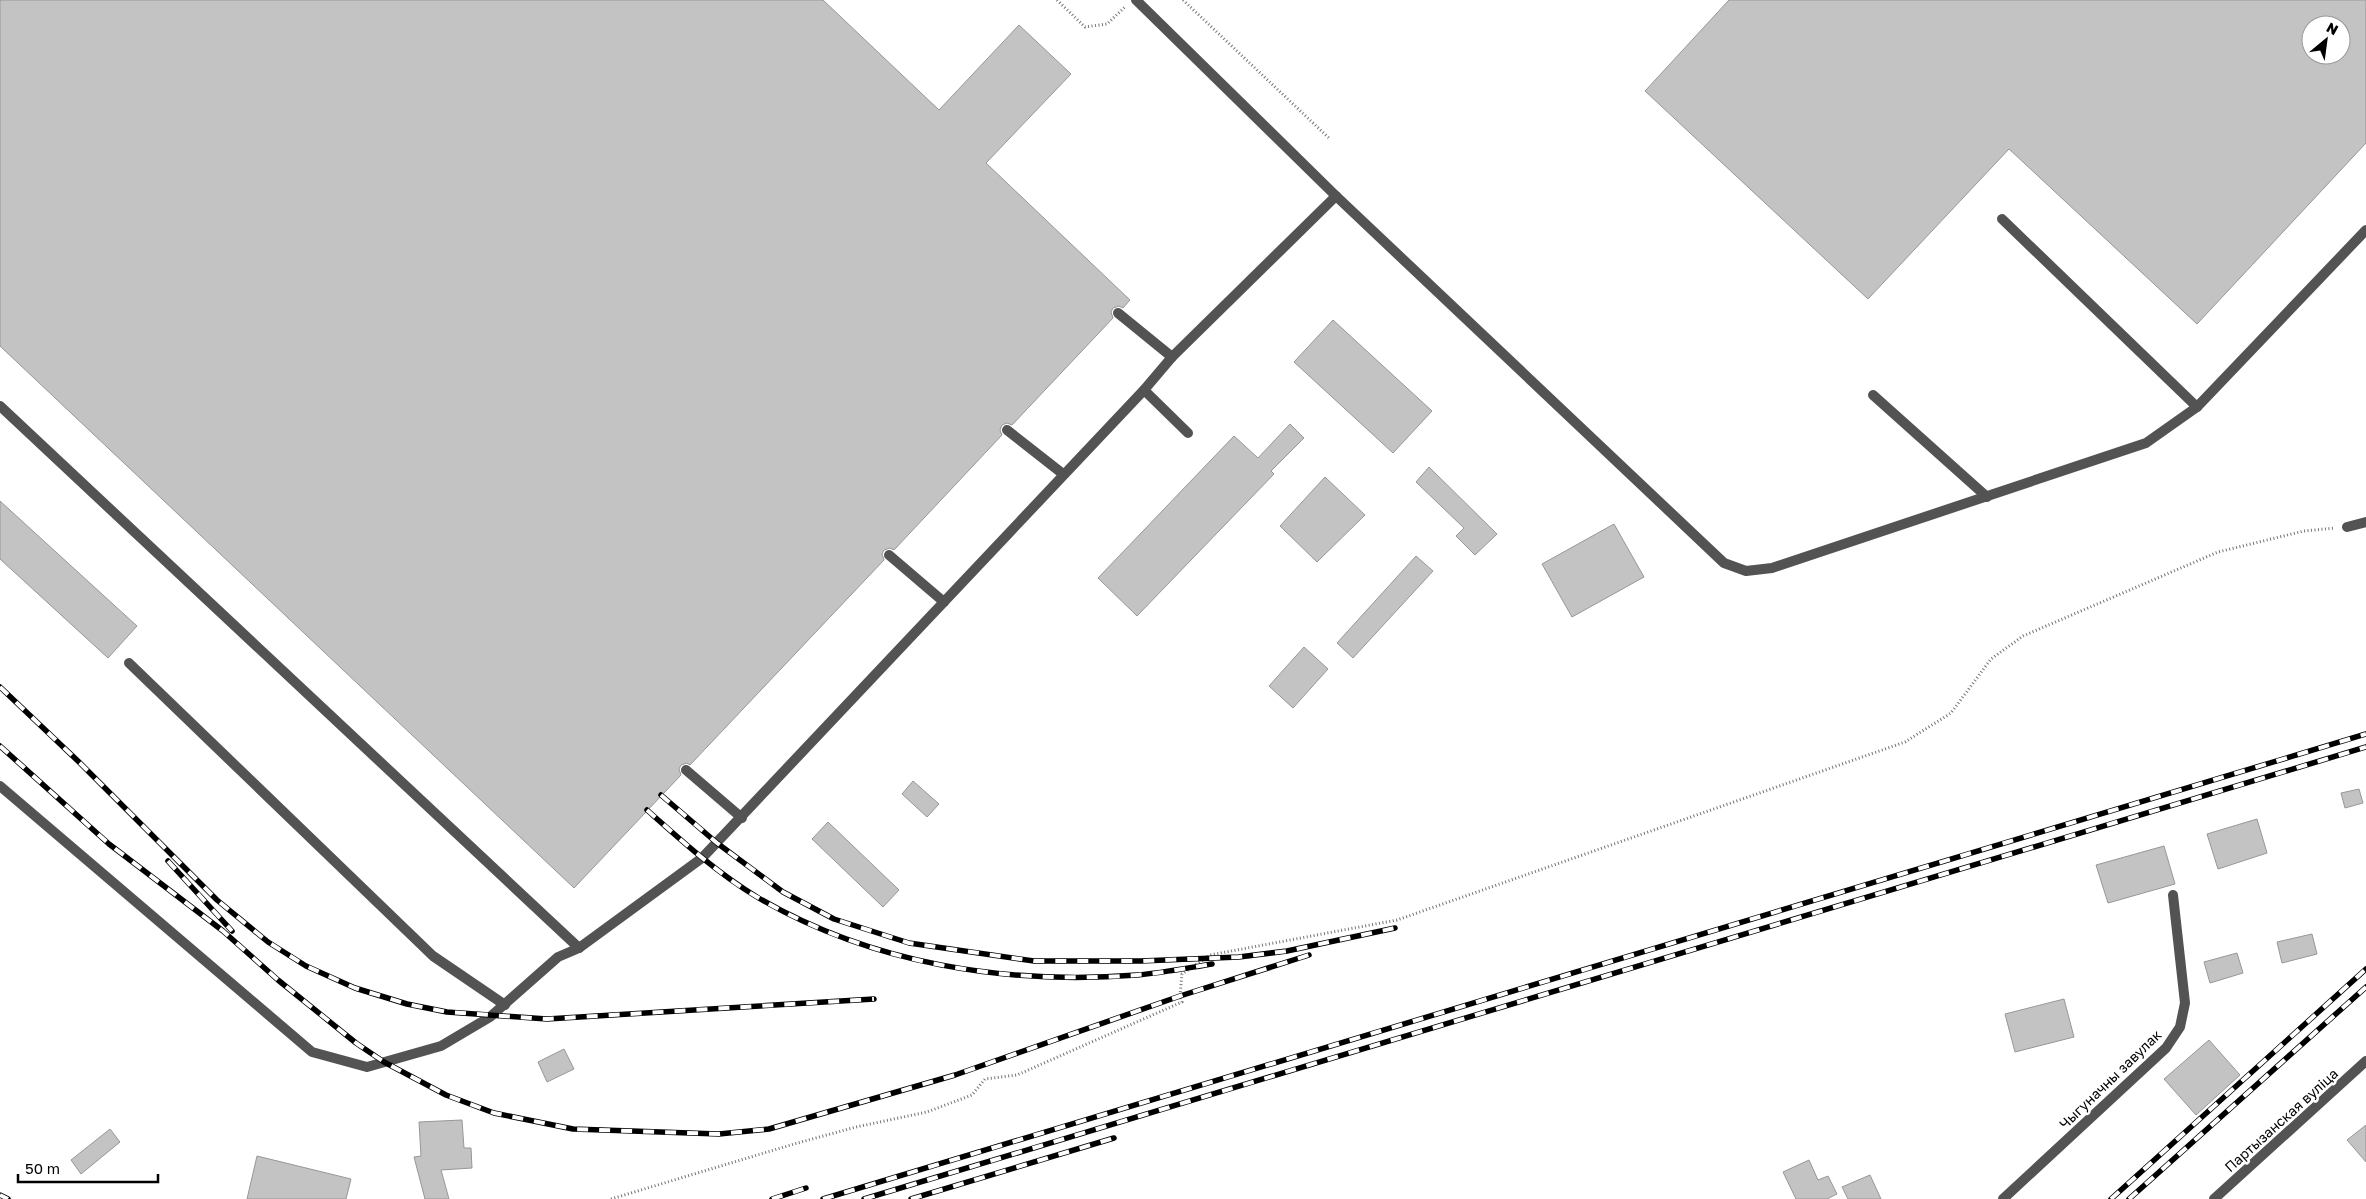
<svg xmlns="http://www.w3.org/2000/svg" width="2366" height="1199" font-family="'Golos Text',sans-serif">
  <style>
    .building { fill: #c3c3c3; stroke: #979797; fill-rule: evenodd }
    .lines { fill: none; stroke-linecap: round; stroke-linejoin: round }
    .path { stroke: #757575; stroke-width: 3; stroke-dasharray: 1 2.5; stroke-linecap: butt }
    .service { stroke: #535353; stroke-width: 10 }
    .minor { stroke: #535353; stroke-width: 10 }
    .tertiary { stroke: #535353; stroke-width: 10 }
    .rail-casing { stroke: #000; stroke-width: 5.5 }
    .rail { stroke: #fff; stroke-width: 4; stroke-dasharray: 11; stroke-linecap: butt }
    .labels { text-anchor: middle; dominant-baseline: central; stroke-width: 5; stroke-linejoin: round; paint-order: stroke }
    .street-label { font-size: 14px; fill: #000; stroke: #fff }
  </style>
  <rect width="100%" height="100%" fill="#fff"/>
  <g class="building">
    <polygon points="0,0 823,0 939,110 1019,25 1071,74 986,163 1130,300 1123,308 1119,306 1113,308 1111,312 1113,318 1012,425 1007,423 1002,425 1000,430 1002,435 894,550 890,548 884,550 882,554 884,560 690,765 687,763 681,765 679,769 681,775 574,888 0,346"/>
    <path d="M1729,0H2366V143L2197,324L2009,149L1868,299L1645,91ZM2311,25H2341V55H2311Z"/>
    <polygon points="1333,320 1432,411 1393,453 1294,362"/>
    <polygon points="1290,424 1304,438 1271,471 1274,474 1137,616 1098,578 1234,436 1258,458"/>
    <polygon points="1429,467 1497,534 1475,555 1456,536 1464,528 1416,482"/>
    <polygon points="1325,477 1365,515 1317,562 1280,526"/>
    <polygon points="0,501 137,626 108,658 0,559"/>
    <polygon points="1614,524 1644,577 1572,617 1542,564"/>
    <polygon points="1416,556 1433,571 1353,658 1337,643"/>
    <polygon points="1304,647 1328,669 1293,708 1269,686"/>
    <polygon points="913,781 939,804 927,817 902,794"/>
    <polygon points="2359,789 2363,803 2345,808 2341,793"/>
    <polygon points="2257,819 2267,853 2218,869 2207,834"/>
    <polygon points="828,822 899,890 883,907 812,839"/>
    <polygon points="2164,846 2175,884 2108,903 2096,865"/>
    <polygon points="2312,934 2317,954 2282,963 2277,942"/>
    <polygon points="2237,953 2243,973 2210,983 2204,962"/>
    <polygon points="2064,999 2074,1037 2015,1052 2005,1014"/>
    <polygon points="2209,1040 2240,1075 2196,1115 2164,1079"/>
    <polygon points="564,1049 574,1069 547,1082 538,1062"/>
    <polygon points="462,1120 464,1148 471,1148 472,1168 441,1170 449,1199 425,1199 414,1157 421,1156 419,1122"/>
    <polygon points="2366,1125 2366,1162 2347,1140"/>
    <polygon points="110,1129 120,1142 81,1174 71,1160"/>
    <polygon points="257,1156 351,1179 346,1199 247,1199"/>
    <polygon points="1809,1160 1818,1180 1828,1176 1837,1194 1827,1199 1796,1199 1783,1172"/>
    <polygon points="1870,1175 1881,1199 1848,1199 1842,1187"/>
  </g>
  <g class="lines">
    <g class="path">
      <polyline points="1057,0 1085,27 1107,24 1125,7"/>
      <polyline points="1183,0 1330,139"/>
      <polyline points="611,1199 794,1144 856,1127 927,1112 972,1095 985,1079 1017,1075 1182,1002 1180,996 1182,974 1210,955 1397,920 1905,742 1951,713 1991,659 2023,636 2218,552 2304,531 2335,528"/>
    </g>
    <g class="service">
      <polyline points="1136,0 1336,196 1724,563 1746,571 1772,568 2146,443 2197,407 2366,230"/>
      <polyline points="2002,219 2197,407"/>
      <polyline points="1118,313 1172,357"/>
      <polyline points="1144,390 1188,433"/>
      <polyline points="1873,395 1987,497"/>
      <polyline points="0,406 579,948"/>
      <polyline points="1007,430 1063,474"/>
      <polyline points="2347,527 2366,522"/>
      <polyline points="889,555 944,602"/>
      <polyline points="129,663 433,956 505,1005"/>
      <polyline points="686,770 742,818"/>
      <polyline points="0,786 312,1052 367,1067 441,1046 490,1017 558,957 579,948 702,858 1144,390 1172,357 1336,196"/>
    </g>
    <polyline class="minor" points="2003,1199 2166,1048 2180,1027 2185,1003 2173,895"/>
    <polyline class="tertiary" points="2214,1199 2366,1061"/>
    <g class="rail-casing">
      <g id="rail">
        <polyline points="0,687 79,762 217,900 268,942 306,966 355,988 407,1004 447,1012 547,1019 874,999"/>
        <polyline points="0,746 109,844 223,931 278,980 356,1043 384,1062 446,1095 494,1113 573,1129 719,1134 769,1129 955,1075 1180,996 1309,955"/>
        <polyline points="661,795 717,843 783,892 834,919 909,943 1034,961 1141,961 1239,957 1287,951 1395,928"/>
        <path d="M647,810C682,841 717,873 757,897C871,964 1006,985 1137,975C1162,973 1187,968 1212,964"/>
        <polyline points="168,861 232,931"/>
        <polyline points="0,1195 8,1199"/>
        <polyline points="772,1199 806,1188"/>
        <polyline points="823,1199 2366,734"/>
        <polyline points="864,1199 2366,747"/>
        <polyline points="911,1199 1114,1138"/>
        <polyline points="2111,1199 2366,969"/>
        <polyline points="2129,1199 2366,987"/>
      </g>
    </g>
    <use href="#rail" class="rail"/>
  </g>
  <g class="labels">
    <g class="street-label">
      <text transform="translate(2110 1079) rotate(-44)">Чыгуначны завулак</text>
      <text transform="translate(2281 1120) rotate(-42)">Партызанская вуліца</text>
    </g>
  </g>
  <g transform="translate(2326 40) rotate(29)"><circle r="24" fill="#ffffff" stroke="#999999"/>
  <path d="M0-4L9 19L0 12L-9 19Z" fill="#000000"/>
  <text y="-8" font-size="14" font-weight="bold" text-anchor="middle" fill="#000000">N</text>
  </g>
  <path d="M18 1174v8h140v-8" fill="none" stroke="#000000" stroke-width="2.5"/>
  <text x="25" y="1174" font-size="15" fill="#000000" stroke="#ffffff" stroke-width="4" paint-order="stroke">50 m</text>
</svg>
